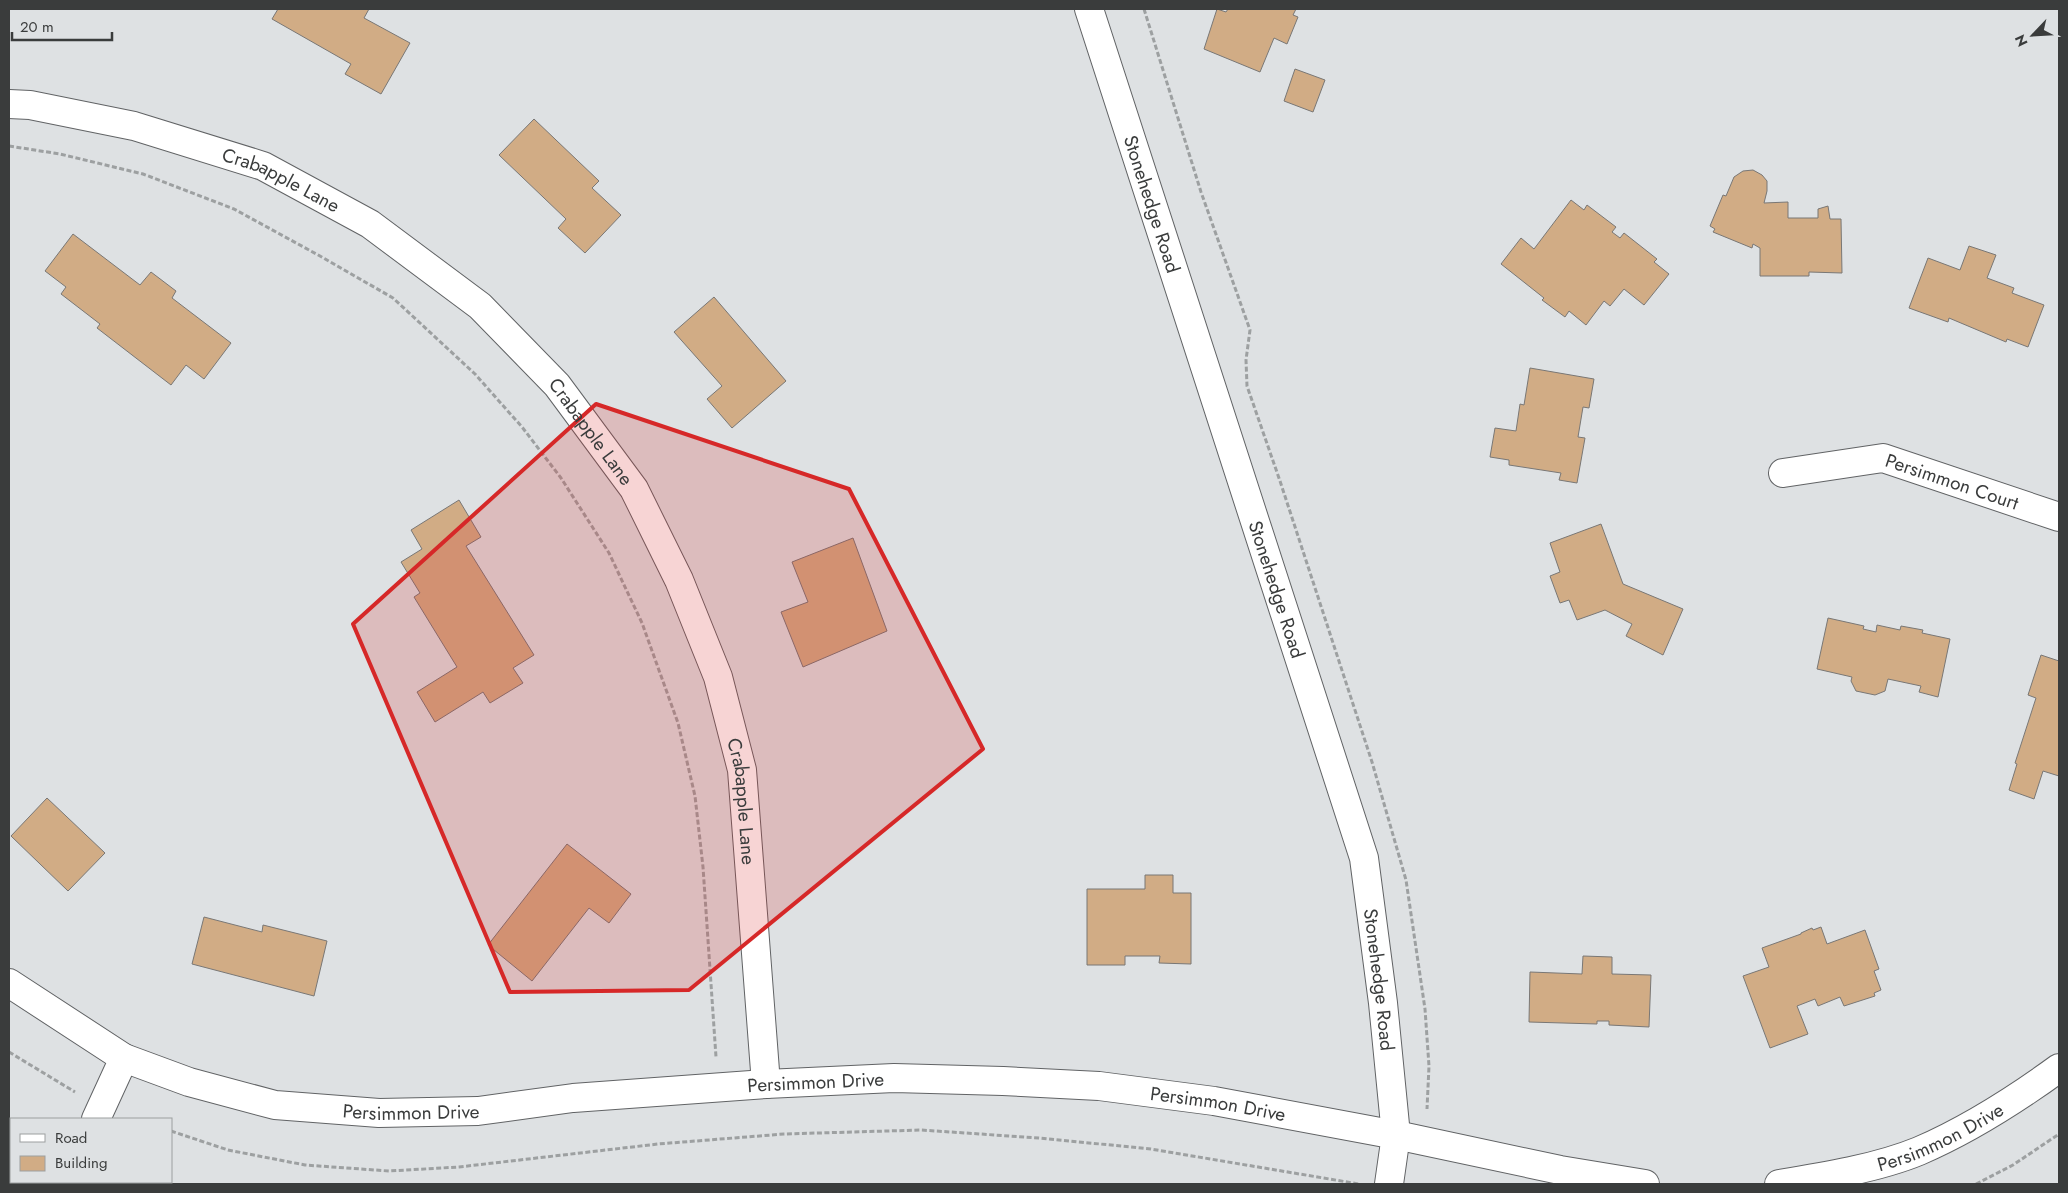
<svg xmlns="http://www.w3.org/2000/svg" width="2068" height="1193" font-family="Jost,sans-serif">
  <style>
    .building { fill: #d1ac85; stroke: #797775 }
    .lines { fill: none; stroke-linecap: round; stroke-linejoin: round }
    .minor-casing { stroke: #616365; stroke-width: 30 }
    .path { stroke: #9da0a1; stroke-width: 3; stroke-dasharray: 5 2.5; stroke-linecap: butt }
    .minor { stroke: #fff; stroke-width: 28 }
    .marked { fill: #d62828; fill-opacity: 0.2; stroke: #d62828; stroke-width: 4; stroke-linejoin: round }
    .labels { text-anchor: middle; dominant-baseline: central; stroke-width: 4; stroke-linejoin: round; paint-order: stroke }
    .street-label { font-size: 19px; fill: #3a3c3c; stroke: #dee1e3 }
  </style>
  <rect width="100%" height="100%" fill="#dee1e3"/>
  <g class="building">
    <polygon points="278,9 369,9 364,18 410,43 381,94 345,74 351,64 272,19"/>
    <polygon points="1217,9 1226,12 1228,9 1296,9 1293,15 1298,17 1287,44 1274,38 1260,72 1204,49"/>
    <polygon points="1295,69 1325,80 1313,112 1284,101"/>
    <polygon points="534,119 599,181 592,188 621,215 585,253 558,228 566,219 499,155"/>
    <polygon points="1753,170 1762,175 1767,181 1767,191 1764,203 1788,202 1788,218 1818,218 1818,209 1828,206 1830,219 1841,219 1842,273 1809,272 1809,276 1760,276 1760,248 1753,244 1752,248 1713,232 1715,229 1710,226 1723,195 1726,196 1734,177 1743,171"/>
    <polygon points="1571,200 1584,210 1587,205 1616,227 1612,232 1620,238 1624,233 1657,259 1654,262 1669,274 1644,305 1624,289 1610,306 1604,301 1586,325 1569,311 1565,317 1542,300 1544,298 1501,264 1521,238 1534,249"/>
    <polygon points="73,234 140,285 151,272 176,291 172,298 231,343 204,379 186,365 171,385 97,328 100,324 61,294 66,287 45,271"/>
    <polygon points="1969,246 1996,255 1987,278 2014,288 2012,293 2044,305 2028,347 2007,339 2006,342 1949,318 1948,322 1909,308 1928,258 1960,270"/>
    <polygon points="714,297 786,381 732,428 707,399 722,386 674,332"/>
    <polygon points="1530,368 1594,379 1589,408 1583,407 1578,437 1585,438 1577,483 1559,480 1561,473 1509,465 1509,460 1490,457 1495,428 1516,431 1520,404 1524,405"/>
    <polygon points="459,500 481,537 466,546 534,655 513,668 523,683 490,703 483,692 435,722 417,692 457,667 414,597 420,593 401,562 422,549 411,530"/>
    <polygon points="1601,524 1623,584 1683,609 1663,655 1626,636 1632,624 1605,610 1577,620 1569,600 1560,603 1550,576 1560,572 1550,543"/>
    <polygon points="853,538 887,631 803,667 781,612 808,602 792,562"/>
    <polygon points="1828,618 1864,626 1863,629 1876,632 1877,625 1900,630 1901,626 1923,630 1922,633 1950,639 1938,697 1919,692 1921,686 1888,679 1885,691 1875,695 1856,691 1851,681 1852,677 1817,669"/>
    <polygon points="2041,655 2059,661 2059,776 2043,771 2034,799 2009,790 2017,764 2015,763 2036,698 2028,695"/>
    <polygon points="47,798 105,853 68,891 11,836"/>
    <polygon points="567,844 631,894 609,923 589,908 532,981 488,945"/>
    <polygon points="1145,875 1173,875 1173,893 1191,893 1191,964 1159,963 1160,956 1125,956 1125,965 1087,965 1087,889 1145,889"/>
    <polygon points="204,917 262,932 263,925 327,941 314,996 192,964"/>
    <polygon points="1821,927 1827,944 1865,930 1879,969 1874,971 1881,990 1874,993 1875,996 1844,1006 1840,997 1818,1006 1815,999 1797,1006 1808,1034 1770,1048 1743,976 1769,967 1762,948 1801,934 1801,933 1812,928 1813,930"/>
    <polygon points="1583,956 1612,957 1612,974 1651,975 1649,1027 1609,1025 1609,1021 1597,1021 1597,1024 1529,1022 1530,972 1582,974"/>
  </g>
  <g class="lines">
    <g class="minor-casing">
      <g id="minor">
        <path id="s1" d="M1089,9L1364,858L1383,1003L1396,1135L1389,1184"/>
        <path id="s2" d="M9,104L30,105L134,126L263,166L370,224L480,306L557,385L634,489L679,580L718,677L742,770L766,1084"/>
        <path id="s3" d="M1783,473L1883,458L2059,517"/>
        <path id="s4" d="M9,983L124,1058L189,1082L275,1105L379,1113L478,1111L573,1098L766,1084L894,1078L1003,1081L1099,1086L1214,1101L1396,1135L1560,1170L1645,1184"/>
        <polyline points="96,1119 124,1058"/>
        <polyline points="66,1184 67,1182"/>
        <path id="s5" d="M1779,1184C1823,1177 1878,1168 1919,1151C1970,1129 2015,1100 2059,1068"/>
      </g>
    </g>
    <g class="path">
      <polyline points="1144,9 1201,192 1250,330 1246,360 1247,386 1280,481 1372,762 1406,880 1425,1009 1429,1066 1427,1109"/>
      <polyline points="9,146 60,154 143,174 234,209 320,256 393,298 475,374 522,427 561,478 609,553 642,623 678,723 695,796 703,867 716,1057"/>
      <polyline points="9,1052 75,1092"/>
      <polyline points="171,1131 228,1150 305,1165 389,1171 459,1167 658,1144 784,1134 921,1130 1039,1138 1151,1149 1359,1184"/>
      <polyline points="1976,1184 2013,1165 2059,1134"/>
    </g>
    <use href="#minor" class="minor"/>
  </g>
  <path class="marked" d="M596,404L849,489L983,749L689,990L510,992L353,624Z"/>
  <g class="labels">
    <g class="street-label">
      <text stroke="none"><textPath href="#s2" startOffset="284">Crabapple Lane</textPath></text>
      <text stroke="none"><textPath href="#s1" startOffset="205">Stonehedge Road</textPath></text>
      <text stroke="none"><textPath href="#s2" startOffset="689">Crabapple Lane</textPath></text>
      <text stroke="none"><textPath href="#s3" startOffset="174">Persimmon Court</textPath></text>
      <text stroke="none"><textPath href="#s1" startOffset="610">Stonehedge Road</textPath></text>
      <text stroke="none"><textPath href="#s2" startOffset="1094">Crabapple Lane</textPath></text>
      <text stroke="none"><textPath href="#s1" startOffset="1015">Stonehedge Road</textPath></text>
      <text stroke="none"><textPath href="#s4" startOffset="838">Persimmon Drive</textPath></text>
      <text stroke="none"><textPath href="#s4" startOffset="1242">Persimmon Drive</textPath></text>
      <text stroke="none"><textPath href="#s4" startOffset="432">Persimmon Drive</textPath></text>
      <text stroke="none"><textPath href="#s5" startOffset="169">Persimmon Drive</textPath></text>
    </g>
  </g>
  <rect width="2068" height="1193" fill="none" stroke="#3a3c3c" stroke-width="20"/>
  <rect x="10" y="1118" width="162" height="65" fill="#dee1e3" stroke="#9c9fa0"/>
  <rect x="20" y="1134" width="25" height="8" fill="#ffffff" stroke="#9c9fa0"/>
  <text x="55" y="1143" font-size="15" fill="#3a3c3c">Road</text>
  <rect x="20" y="1156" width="25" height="15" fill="#d1ac85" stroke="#9c9fa0"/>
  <text x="55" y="1168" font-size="15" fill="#3a3c3c">Building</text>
  <g transform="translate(2033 35) rotate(245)" stroke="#dee1e3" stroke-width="4" paint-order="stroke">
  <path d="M0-4L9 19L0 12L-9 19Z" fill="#3a3c3c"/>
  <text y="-8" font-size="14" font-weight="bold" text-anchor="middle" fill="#3a3c3c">N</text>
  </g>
  <path d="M12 32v8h100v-8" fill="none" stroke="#3a3c3c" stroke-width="2.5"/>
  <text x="20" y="32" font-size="15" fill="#3a3c3c" stroke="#dee1e3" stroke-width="4" paint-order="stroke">20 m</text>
</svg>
